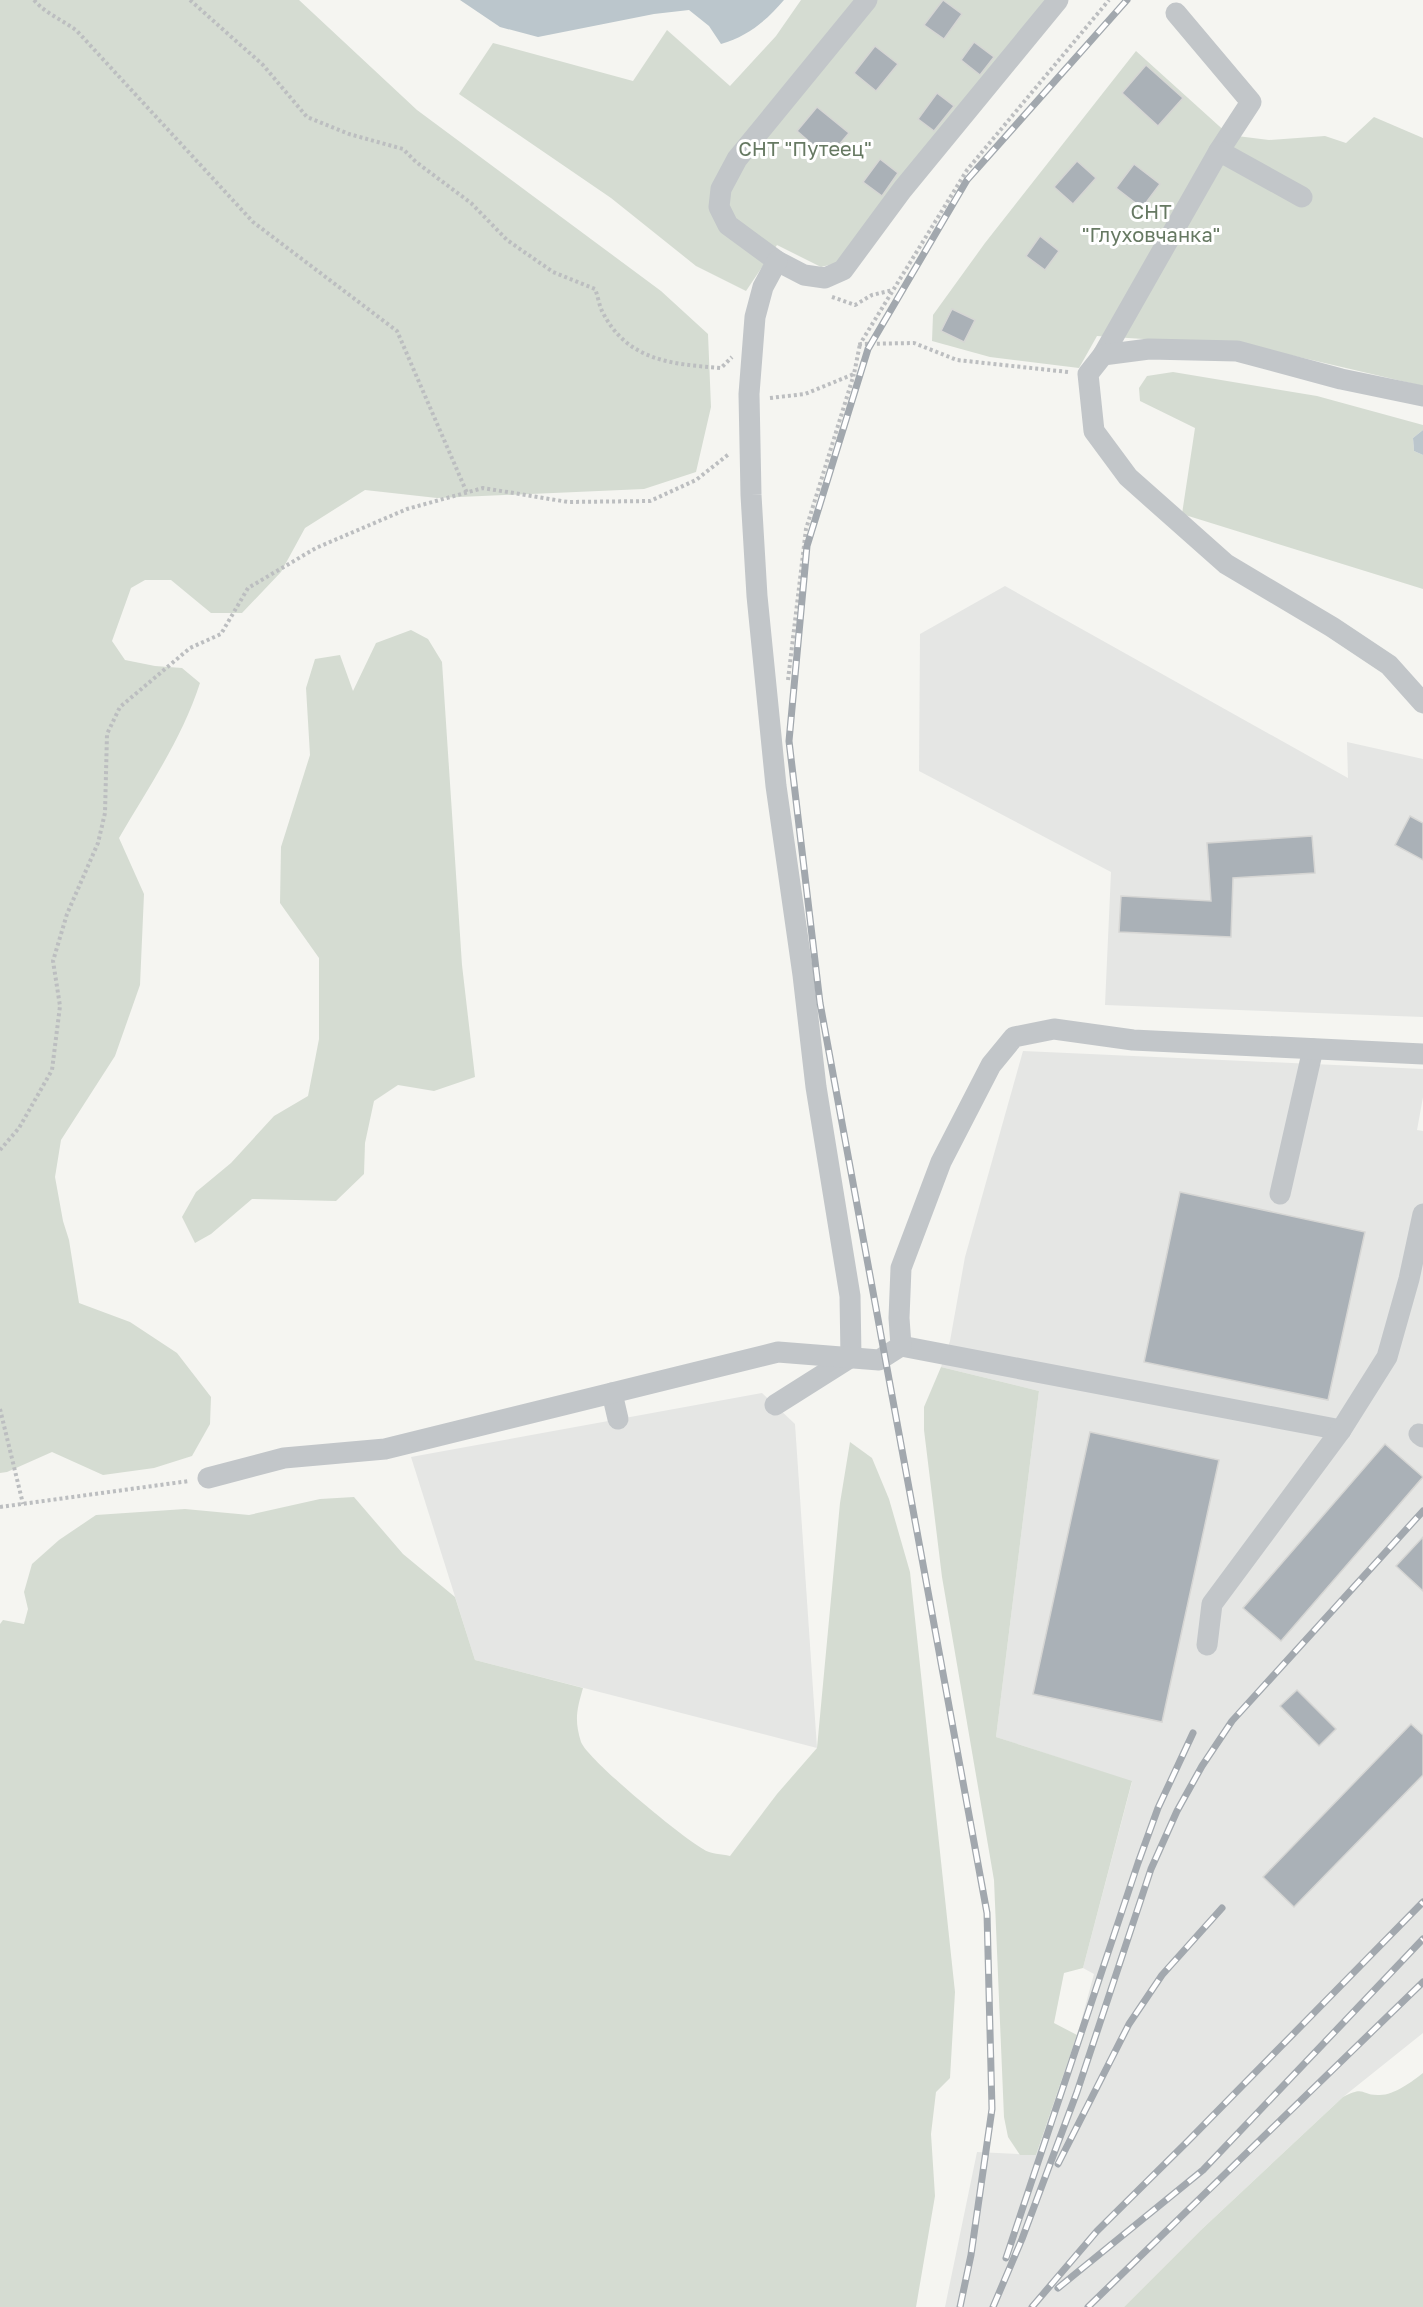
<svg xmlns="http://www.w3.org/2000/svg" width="1423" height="2307" font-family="'Golos Text',sans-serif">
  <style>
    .built { fill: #e5e6e4 }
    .green { fill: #d5dcd2 }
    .water { fill: #bbc6cc }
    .building { fill: #aab1b7; stroke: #d6d6d4; stroke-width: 1.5 }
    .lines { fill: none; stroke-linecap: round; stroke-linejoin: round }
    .path { stroke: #bcbec0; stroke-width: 4; stroke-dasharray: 3 3; stroke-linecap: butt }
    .minor { stroke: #c2c6c9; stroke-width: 21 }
    .rail-casing { stroke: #a2a8ae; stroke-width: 7 }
    .rail { stroke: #fff; stroke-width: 4.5; stroke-dasharray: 14; stroke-linecap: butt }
    .labels { text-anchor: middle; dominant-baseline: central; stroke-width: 6; stroke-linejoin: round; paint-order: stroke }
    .park-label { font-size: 20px; fill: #667962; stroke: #fff }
  </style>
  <rect width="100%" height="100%" fill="#f5f5f1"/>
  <g class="built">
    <polygon points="1005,586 1348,778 1347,742 1423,759 1423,1017 1105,1005 1111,872 919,771 920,634"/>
    <polygon points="1023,1051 1423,1069 1423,1097 1417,1130 1423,1131 1423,2033 1343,2097 1201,2230 1124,2307 945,2307 977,2152 1036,2155 1079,2029 1094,1974 1083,1968 1132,1782 996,1737 1039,1391 941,1367 950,1341 965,1257"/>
    <polygon points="762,1393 795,1424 817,1748 475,1660 411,1457"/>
  </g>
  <g class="green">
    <path d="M0,0H299L417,110L661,291L708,334L711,407L696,472L644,489L437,498L365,490L305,528L281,572L242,613H211L171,580H145L131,588L112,641L125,660L155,666L182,668L200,683C182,739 148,788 119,838L144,894L140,985L115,1056L61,1140L55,1177L63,1221L69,1240L79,1303L130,1322L177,1353L211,1397L210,1424L192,1456L154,1468L103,1475L52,1452L7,1472L0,1473Z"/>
    <polygon points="801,0 1046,0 841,262 821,267 777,245 746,291 696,266 611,198 459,94 493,43 633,81 667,30 730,86 776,36"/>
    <polygon points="1136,51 1229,135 1269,140 1325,136 1346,143 1374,117 1423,138 1423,386 1252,346 1097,336 1079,368 990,357 932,341 933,315 985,243"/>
    <polygon points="1173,372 1317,396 1423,425 1423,430 1413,438 1414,451 1423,455 1423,589 1182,514 1195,428 1140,401 1139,388 1147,376"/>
    <polygon points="411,630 428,639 442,662 462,965 475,1077 434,1091 398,1085 374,1101 365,1143 364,1174 336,1201 252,1199 211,1234 195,1243 182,1217 196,1192 231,1163 274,1116 308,1096 319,1039 319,958 280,903 281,847 310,755 306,688 315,659 340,655 353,691 376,643"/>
    <polygon points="941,1367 1039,1391 996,1737 1132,1781 1083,1968 1064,1973 1054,2023 1077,2035 1036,2155 1020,2155 1008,2137 1004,2117 994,1880 942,1577 924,1430 924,1407"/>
    <path d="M850,1442L872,1458L889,1499L910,1572L955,1992L950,2078L936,2092L931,2134L935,2196L916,2307H0V1624L3,1620L24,1624L28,1609L24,1592L32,1564L59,1540L96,1515L185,1509L249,1515L320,1499L354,1497L403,1554L455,1597L475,1660L583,1688C577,1709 574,1720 581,1742C588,1760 683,1838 703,1849C710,1854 722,1854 730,1856L777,1794L817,1748L840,1503Z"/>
    <path d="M1423,2073V2307H1124L1201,2230L1343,2097C1366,2085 1360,2096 1380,2095C1394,2095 1413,2081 1423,2073Z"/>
  </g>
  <g class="water">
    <path d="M460,0H784C766,21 748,36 721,44L709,26L689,10L654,14L538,37L500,27Z"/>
    <polygon points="1423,430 1423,455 1414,451 1413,438"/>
  </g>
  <g class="building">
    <polygon points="943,0 962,14 944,39 924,25"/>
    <polygon points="974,42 994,57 980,75 961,60"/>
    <polygon points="875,46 898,64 876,91 854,73"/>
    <polygon points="1146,65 1183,98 1158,126 1122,93"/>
    <polygon points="937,93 954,106 934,131 918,119"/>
    <polygon points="817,107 849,133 828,158 797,131"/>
    <polygon points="880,159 898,173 882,196 863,182"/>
    <polygon points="1077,161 1096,178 1073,204 1054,187"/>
    <polygon points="1134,164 1160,184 1142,208 1116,188"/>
    <polygon points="1040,236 1059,251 1045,270 1026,256"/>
    <polygon points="952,309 975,320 964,342 941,331"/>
    <polygon points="1410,816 1423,823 1423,860 1395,845"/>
    <polygon points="1312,836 1315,873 1233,878 1231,937 1119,932 1121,896 1211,901 1207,843"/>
    <polygon points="1180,1192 1365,1232 1328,1400 1144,1362"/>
    <polygon points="1090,1432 1219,1460 1162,1722 1033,1694"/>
    <polygon points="1385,1444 1423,1477 1281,1641 1243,1608"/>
    <polygon points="1423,1537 1423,1591 1396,1566"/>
    <polygon points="1297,1690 1336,1729 1319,1746 1280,1706"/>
    <polygon points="1411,1724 1423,1735 1423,1775 1294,1907 1263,1877"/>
  </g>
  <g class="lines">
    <g class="path">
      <path d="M34,0C46,14 63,20 77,31L253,222L397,331L467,493"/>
      <path d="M190,0L263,65L307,117L349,134L403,149L416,162L471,203L507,240L553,272L595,289C598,296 599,305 602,311C627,361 671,364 721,368L732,357"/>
      <polyline points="832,297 855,305 872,295 893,290"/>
      <polyline points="1068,372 957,360 914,343 860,344 967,170 1109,0"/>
      <polyline points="770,398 805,394 854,374 860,344"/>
      <polyline points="788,680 806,529 854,374"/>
      <polyline points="0,1150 19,1128 52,1070 60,1006 53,961 67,914 98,843 105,813 107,734 120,707 190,648 221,634 248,588 316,548 407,509 483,488 568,502 650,501 696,480 729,454"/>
      <polyline points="0,1409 23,1504"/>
      <polyline points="0,1507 189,1481"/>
    </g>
    <g class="minor">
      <polyline points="867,0 737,159 721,189 719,207 728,225 777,261 804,275 825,278 843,270 902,190 1058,0"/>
      <polyline points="1176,13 1251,102 1219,151"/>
      <polyline points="1103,355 1219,151 1302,197"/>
      <polyline points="1423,396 1341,379 1237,351 1149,349 1103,355 1088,374 1094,431 1128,477 1226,564 1332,627 1389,665 1423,703"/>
      <polyline points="1280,1194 1313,1049"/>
      <polyline points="901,1346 1341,1430"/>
      <polyline points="612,1393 618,1419"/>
      <polyline points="775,1405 851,1357 850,1296 816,1087 803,975 776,786 757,596 751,495 749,394 755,317 763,287 777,261"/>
      <polyline points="1419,1434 1423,1437"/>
      <polyline points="208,1478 284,1458 385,1449 778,1352 879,1360 901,1346 899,1318 901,1268 941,1162 991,1065 1014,1037 1054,1029 1133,1040 1423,1054"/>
      <polyline points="1207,1645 1212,1604 1341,1430 1387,1357 1409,1279 1423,1214"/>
    </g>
    <g class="rail-casing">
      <g id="rail">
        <polyline points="1058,2164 1129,2024 1162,1975 1222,1908"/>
        <polyline points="1006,2258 1138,1863 1158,1808 1193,1733"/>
        <polyline points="1058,2288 1203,2170 1423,1939"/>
        <polyline points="960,2307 971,2255 992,2109 987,1913 820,1003 789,741 807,546 868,349 967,180 1127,0"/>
        <polyline points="993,2307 1022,2239 1077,2092 1151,1869 1177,1811 1202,1766 1232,1721 1423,1511"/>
        <polyline points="1032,2307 1097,2231 1188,2141 1423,1902"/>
        <polyline points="1088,2307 1423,1982"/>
      </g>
    </g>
    <use href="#rail" class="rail"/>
  </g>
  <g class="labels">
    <g class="park-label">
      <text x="805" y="148">СНТ "Путеец"</text>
      <text x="1151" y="211">СНТ<tspan x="1151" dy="23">"Глуховчанка"</tspan></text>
    </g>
  </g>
</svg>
